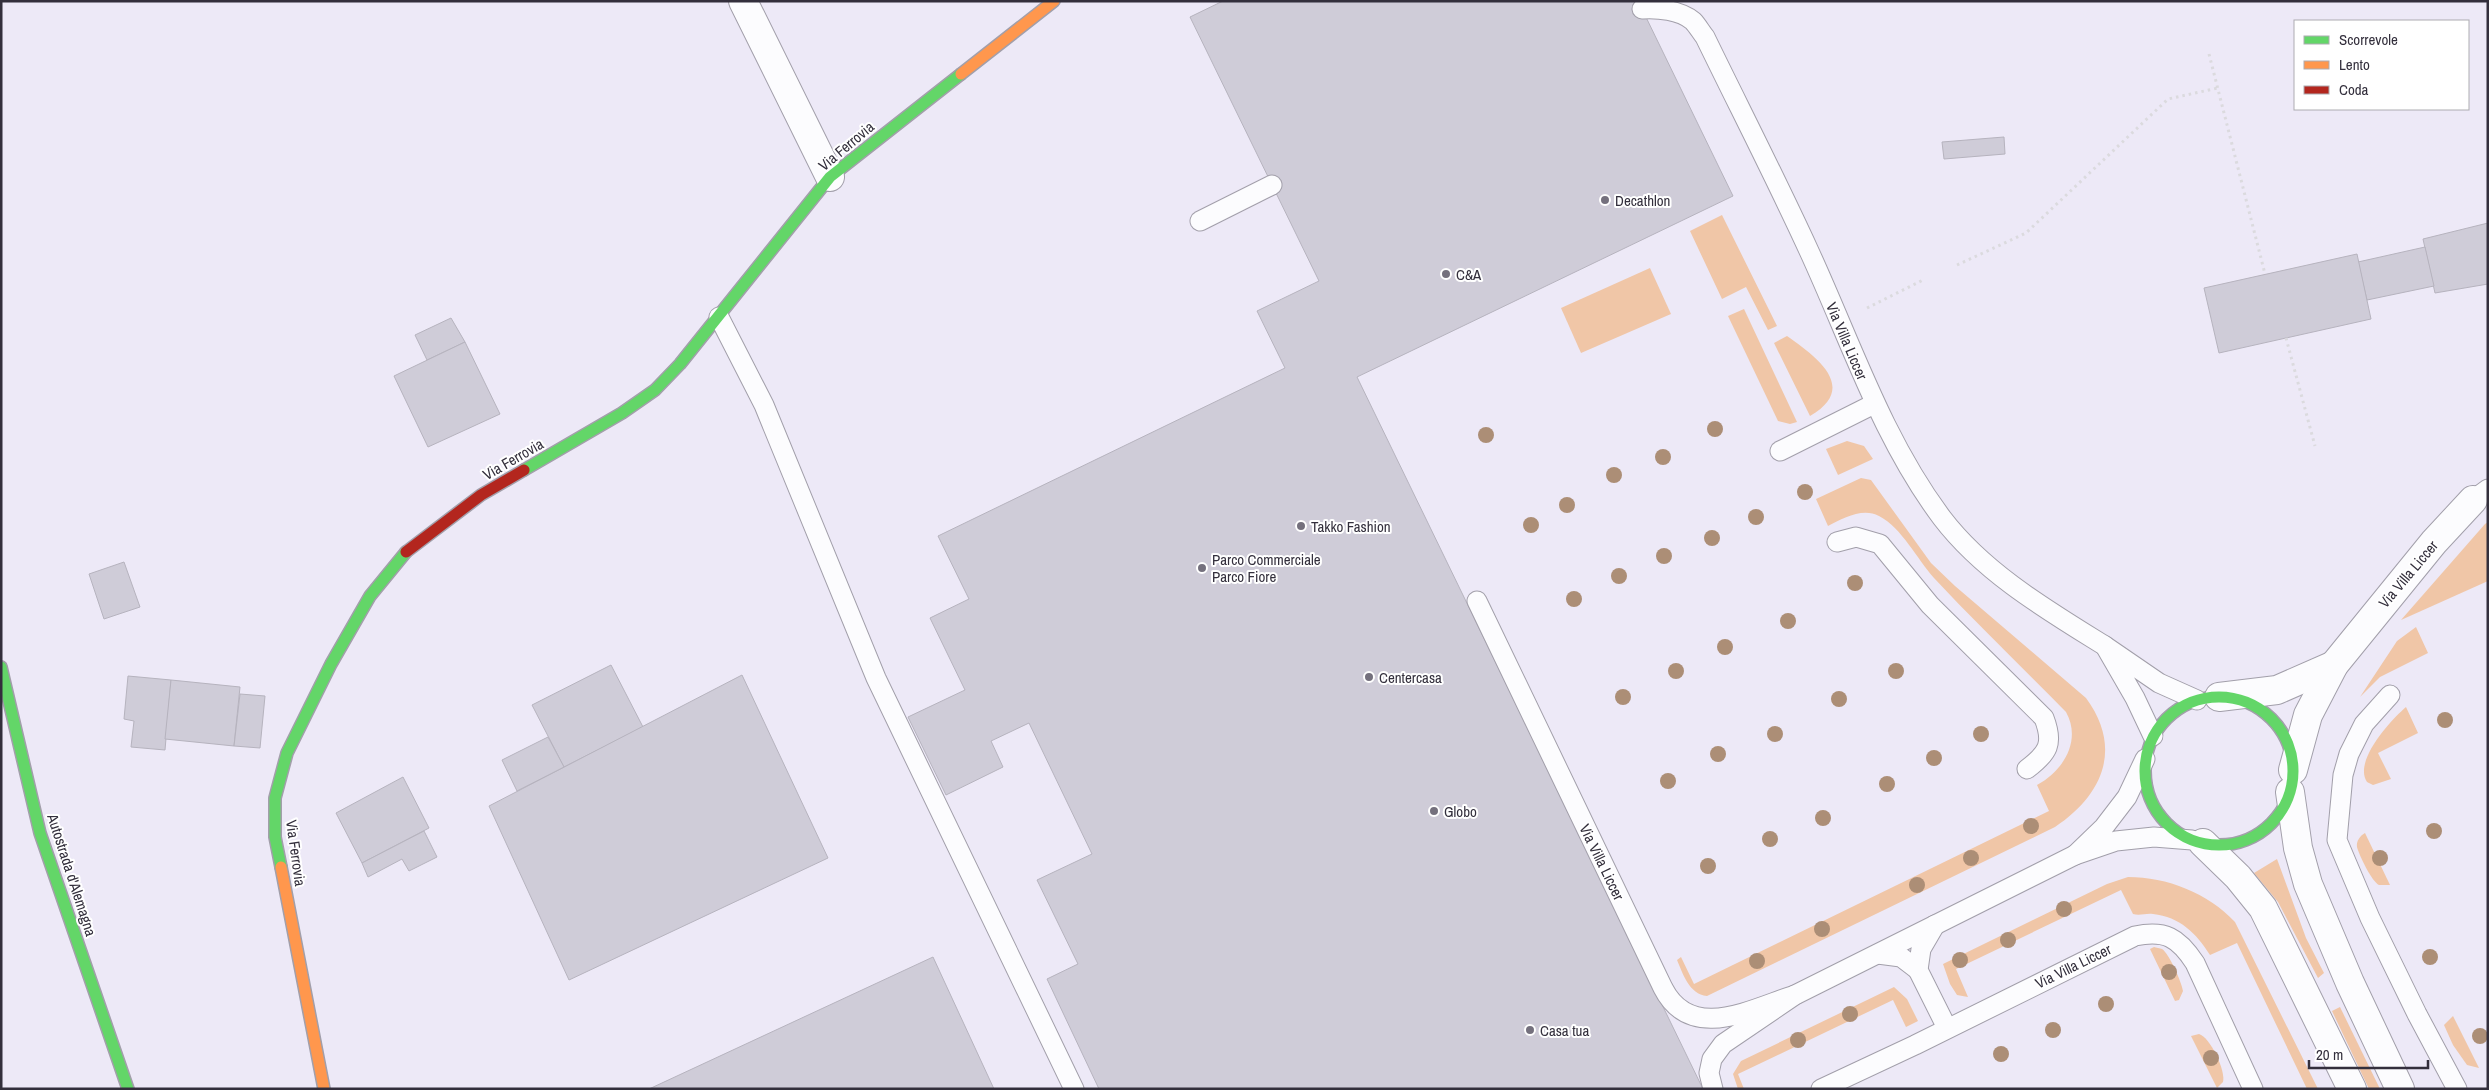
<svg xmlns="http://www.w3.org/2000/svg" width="2489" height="1090" font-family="'Archivo Narrow',sans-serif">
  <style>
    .green { fill: #f0c6a7 }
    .building { fill: #cfccd8; stroke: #b6b3be }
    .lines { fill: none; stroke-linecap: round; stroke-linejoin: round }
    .lane-casing { stroke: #a29faa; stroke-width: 21 }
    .street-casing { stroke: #a29faa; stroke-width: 30 }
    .fast-casing { stroke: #a29faa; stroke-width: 14 }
    .slow-casing { stroke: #a29faa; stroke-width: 14 }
    .jam-casing { stroke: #a29faa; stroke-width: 14 }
    .path { stroke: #dbdade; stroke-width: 3; stroke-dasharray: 2.5 4; stroke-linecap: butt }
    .lane { stroke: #fcfcfe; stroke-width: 19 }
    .street { stroke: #fcfcfe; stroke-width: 28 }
    .fast { stroke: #63d668; stroke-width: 11 }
    .slow { stroke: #ff974d; stroke-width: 11 }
    .jam { stroke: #b3261e; stroke-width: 11 }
    .tree { fill: #ac8e76 }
    .poi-dot { fill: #74707d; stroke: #fff; stroke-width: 2 }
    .labels { text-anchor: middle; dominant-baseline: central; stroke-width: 4; stroke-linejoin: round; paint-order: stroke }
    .street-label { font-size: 15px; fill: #332f3c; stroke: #fff }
    .poi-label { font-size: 15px; fill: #332f3c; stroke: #fff; text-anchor: start }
  </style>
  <rect width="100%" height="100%" fill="#ede9f7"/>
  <g class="green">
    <polygon points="1722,215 1777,326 1768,330 1746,287 1722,299 1690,231"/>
    <polygon points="1650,268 1671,314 1581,353 1561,308"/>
    <polygon points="1744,309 1797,422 1790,424 1778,421 1728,316"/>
    <path d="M1787,336C1815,356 1860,387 1810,416L1774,343Z"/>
    <polygon points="1847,441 1864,446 1873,459 1838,475 1826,449"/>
    <path d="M1861,478L1871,480L1931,563L1955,586L2086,698C2123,748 2103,795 2055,827L1707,996C1689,994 1683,974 1677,960L1681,957L1694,984L2049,811L2037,785C2063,771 2082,741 2066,712C2022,667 1977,624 1934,578C1917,559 1902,528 1879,516C1863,507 1843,518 1828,526L1816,499Z"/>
    <polygon points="2488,522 2488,581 2401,620 2485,524"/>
    <polygon points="2416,627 2428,653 2380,677 2360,697 2397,641"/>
    <path d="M2406,707L2418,733L2378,753L2391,779L2373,785L2367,782C2353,761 2391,720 2406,707Z"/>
    <path d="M2365,833L2390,885H2379C2372,882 2359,855 2357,847C2356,841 2360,836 2365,833Z"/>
    <polygon points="2277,859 2306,938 2324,973 2318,978 2278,902 2254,873"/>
    <path d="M2128,877C2167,877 2208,893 2235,922L2318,1089H2307L2237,943L2210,955C2196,933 2180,917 2153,914C2146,913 2140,916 2133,914L2121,890L1956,969L1968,997L1957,995L1950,984L1943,964L2107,884Z"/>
    <path d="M2154,947C2156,948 2160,948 2162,949C2169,953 2182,983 2183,991L2179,1000L2175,1001L2150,949Z"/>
    <polygon points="1894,987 1907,999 1918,1021 1906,1027 1893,1000 1738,1074 1744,1089 1738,1089 1733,1074 1741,1061"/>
    <polygon points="2340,1007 2380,1089 2369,1089 2332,1011"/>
    <polygon points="2453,1016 2479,1068 2467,1065 2453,1045 2444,1025"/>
    <path d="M2199,1034C2210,1037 2226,1071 2223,1082L2217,1088L2191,1036Z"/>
  </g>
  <g class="building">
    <polygon points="1223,1 1643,1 1642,9 1733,196 1357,377 1703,1089 1099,1089 1047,979 1078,964 1037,880 1092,854 1029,723 991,741 1003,767 946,795 908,717 965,690 930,618 969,599 938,536 1285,368 1257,311 1319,281 1190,17"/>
    <polygon points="2004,137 2005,154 1944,159 1942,142"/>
    <polygon points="2488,223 2488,284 2435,293 2423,239"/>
    <polygon points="2425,247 2434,286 2367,300 2358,262"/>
    <polygon points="2357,254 2371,319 2219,353 2204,288"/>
    <polygon points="451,318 465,342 427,360 415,335"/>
    <polygon points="465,342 500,414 428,447 394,376"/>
    <polygon points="124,562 140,607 104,619 89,574"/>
    <polygon points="611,665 643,727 564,767 532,705"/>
    <polygon points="742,675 828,858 569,980 489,806"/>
    <polygon points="128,676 171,680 165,750 131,747 134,721 124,719"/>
    <polygon points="171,680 240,687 234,746 165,739"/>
    <polygon points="240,694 265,696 260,748 234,746"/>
    <polygon points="548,737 564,767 517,791 502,760"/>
    <polygon points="403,777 429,828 362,863 336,813"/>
    <polygon points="424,831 437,857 409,871 402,859 368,877 362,863"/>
    <polygon points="933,957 994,1089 649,1089"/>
  </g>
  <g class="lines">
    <g class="lane-casing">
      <g id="lane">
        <path d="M1642,9C1658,8 1680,10 1693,21C1697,25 1701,32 1705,37C1740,109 1776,179 1809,251C1851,342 1882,438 1942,518C1984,573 2047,610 2105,646"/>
        <polyline points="1200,221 1272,185"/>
        <polyline points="719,317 764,405 876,678 1074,1089"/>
        <polyline points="1780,451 1874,404"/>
        <polyline points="2473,500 2488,489"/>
        <path d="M1837,542L1856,537L1880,544L1930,605L2044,718C2054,744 2048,753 2027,769"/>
        <path d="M1477,601L1663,988C1691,1043 1751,1009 1795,995"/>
        <polyline points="2390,695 2364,724 2349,754 2343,775 2337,840 2370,918 2417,1014 2457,1089"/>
        <polyline points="2153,736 2135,698 2105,646 2159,683 2197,700"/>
        <polyline points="2145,759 2127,797 2104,827 2075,855 2116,841 2154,837 2192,840"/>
        <polyline points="1935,925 1921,949 1918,970 1947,1028"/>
        <polyline points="1878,954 1901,957 1918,970"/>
        <polyline points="1713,1089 1709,1073 1712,1059 1723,1044 1795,995 2075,855"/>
        <path d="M1821,1089L1915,1045L2135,936C2165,930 2178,937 2195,963L2253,1089"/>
      </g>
    </g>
    <g class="street-casing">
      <g id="street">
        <polyline points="743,1 830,177"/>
        <polyline points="2219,697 2277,690 2334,665"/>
        <polyline points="2293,770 2308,715 2334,665 2434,542 2473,500"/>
        <polyline points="2290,792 2298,848 2308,884 2350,983 2400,1089"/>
        <polyline points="2203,843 2238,877 2263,908 2352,1089"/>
      </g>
    </g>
    <g class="fast-casing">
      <g id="fast">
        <polyline points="524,470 622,413 655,390 680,364 830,177 961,74"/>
        <polyline points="1,667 40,833 128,1089"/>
        <circle cx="2219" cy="771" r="74"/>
        <polyline points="281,867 275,837 275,798 287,753 331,664 370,596 406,552"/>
      </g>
    </g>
    <g class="slow-casing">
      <g id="slow">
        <polyline points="961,74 1054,1"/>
        <polyline points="281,867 324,1089"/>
      </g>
    </g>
    <g class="jam-casing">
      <polyline id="jam" points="406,552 481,495 524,470"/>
    </g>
    <g class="path">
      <polyline points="2209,54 2265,274"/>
      <polyline points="1957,265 2026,233 2168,99 2218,88"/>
      <polyline points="1867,308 1925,279"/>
      <polyline points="2286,338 2315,446"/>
    </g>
    <use href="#lane" class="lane"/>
    <use href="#street" class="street"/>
    <use href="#fast" class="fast"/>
    <use href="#slow" class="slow"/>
    <use href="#jam" class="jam"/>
  </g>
  <g class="tree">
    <circle cx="1715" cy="429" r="8"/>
    <circle cx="1486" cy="435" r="8"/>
    <circle cx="1663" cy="457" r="8"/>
    <circle cx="1614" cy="475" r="8"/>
    <circle cx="1805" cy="492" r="8"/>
    <circle cx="1567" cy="505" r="8"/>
    <circle cx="1756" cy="517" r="8"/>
    <circle cx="1531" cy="525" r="8"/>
    <circle cx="1712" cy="538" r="8"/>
    <circle cx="1664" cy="556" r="8"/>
    <circle cx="1619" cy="576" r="8"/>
    <circle cx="1855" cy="583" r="8"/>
    <circle cx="1574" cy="599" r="8"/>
    <circle cx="1788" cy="621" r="8"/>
    <circle cx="1725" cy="647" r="8"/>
    <circle cx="1676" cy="671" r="8"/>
    <circle cx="1896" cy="671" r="8"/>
    <circle cx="1623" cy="697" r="8"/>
    <circle cx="1839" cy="699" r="8"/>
    <circle cx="2445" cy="720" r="8"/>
    <circle cx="1775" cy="734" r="8"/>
    <circle cx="1981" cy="734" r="8"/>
    <circle cx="1718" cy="754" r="8"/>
    <circle cx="1934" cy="758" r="8"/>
    <circle cx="1668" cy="781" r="8"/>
    <circle cx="1887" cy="784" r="8"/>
    <circle cx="1823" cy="818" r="8"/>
    <circle cx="2031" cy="826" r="8"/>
    <circle cx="2434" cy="831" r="8"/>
    <circle cx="1770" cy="839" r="8"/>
    <circle cx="1971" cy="858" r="8"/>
    <circle cx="2380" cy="858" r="8"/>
    <circle cx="1708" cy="866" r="8"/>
    <circle cx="1917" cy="885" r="8"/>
    <circle cx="2064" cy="909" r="8"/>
    <circle cx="1822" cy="929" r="8"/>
    <circle cx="2008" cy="940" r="8"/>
    <circle cx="2430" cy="957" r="8"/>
    <circle cx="1960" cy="960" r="8"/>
    <circle cx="1757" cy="961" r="8"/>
    <circle cx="2169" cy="972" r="8"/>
    <circle cx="2106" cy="1004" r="8"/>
    <circle cx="1850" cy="1014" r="8"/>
    <circle cx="2053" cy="1030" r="8"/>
    <circle cx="2480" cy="1036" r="8"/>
    <circle cx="1798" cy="1040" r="8"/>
    <circle cx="2001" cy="1054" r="8"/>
    <circle cx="2211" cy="1058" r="8"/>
  </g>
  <g class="poi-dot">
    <circle cx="1605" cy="200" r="5"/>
    <circle cx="1446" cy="274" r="5"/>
    <circle cx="1301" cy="526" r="5"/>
    <circle cx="1202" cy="568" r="5"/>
    <circle cx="1369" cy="677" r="5"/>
    <circle cx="1434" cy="811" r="5"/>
    <circle cx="1530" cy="1030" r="5"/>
  </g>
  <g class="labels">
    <g class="street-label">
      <text transform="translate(846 146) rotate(-40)">Via Ferrovia</text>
      <text transform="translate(1847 341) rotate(67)">Via Villa Liccer</text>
      <text transform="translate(513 459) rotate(-30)">Via Ferrovia</text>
      <text transform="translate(2408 574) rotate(-50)">Via Villa Liccer</text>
      <text transform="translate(296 853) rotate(82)">Via Ferrovia</text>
      <text transform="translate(1602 862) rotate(64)">Via Villa Liccer</text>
      <text transform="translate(72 875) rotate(72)">Autostrada d'Alemagna</text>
      <text transform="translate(2073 966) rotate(-26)">Via Villa Liccer</text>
    </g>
    <g class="poi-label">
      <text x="1615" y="200">Decathlon</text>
      <text x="1456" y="274">C&amp;A</text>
      <text x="1311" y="526">Takko Fashion</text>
      <text x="1212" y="559">Parco Commerciale<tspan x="1212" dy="17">Parco Fiore</tspan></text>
      <text x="1379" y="677">Centercasa</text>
      <text x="1444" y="811">Globo</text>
      <text x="1540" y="1030">Casa tua</text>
    </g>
  </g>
  <rect width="2489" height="1090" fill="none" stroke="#332f3c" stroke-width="5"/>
  <rect x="2294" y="20" width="175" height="90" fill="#ffffff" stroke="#adacb1"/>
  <rect x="2304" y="36" width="25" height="8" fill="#63d668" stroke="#adacb1"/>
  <text x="2339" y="45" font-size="15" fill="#332f3c">Scorrevole</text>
  <rect x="2304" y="61" width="25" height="8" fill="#ff974d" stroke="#adacb1"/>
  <text x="2339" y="70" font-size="15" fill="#332f3c">Lento</text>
  <rect x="2304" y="86" width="25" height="8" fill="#b3261e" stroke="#adacb1"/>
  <text x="2339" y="95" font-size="15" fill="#332f3c">Coda</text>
  <path d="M2309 1060v8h119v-8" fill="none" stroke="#332f3c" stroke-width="2.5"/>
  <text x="2316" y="1060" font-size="15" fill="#332f3c" stroke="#ffffff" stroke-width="4" paint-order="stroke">20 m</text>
</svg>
